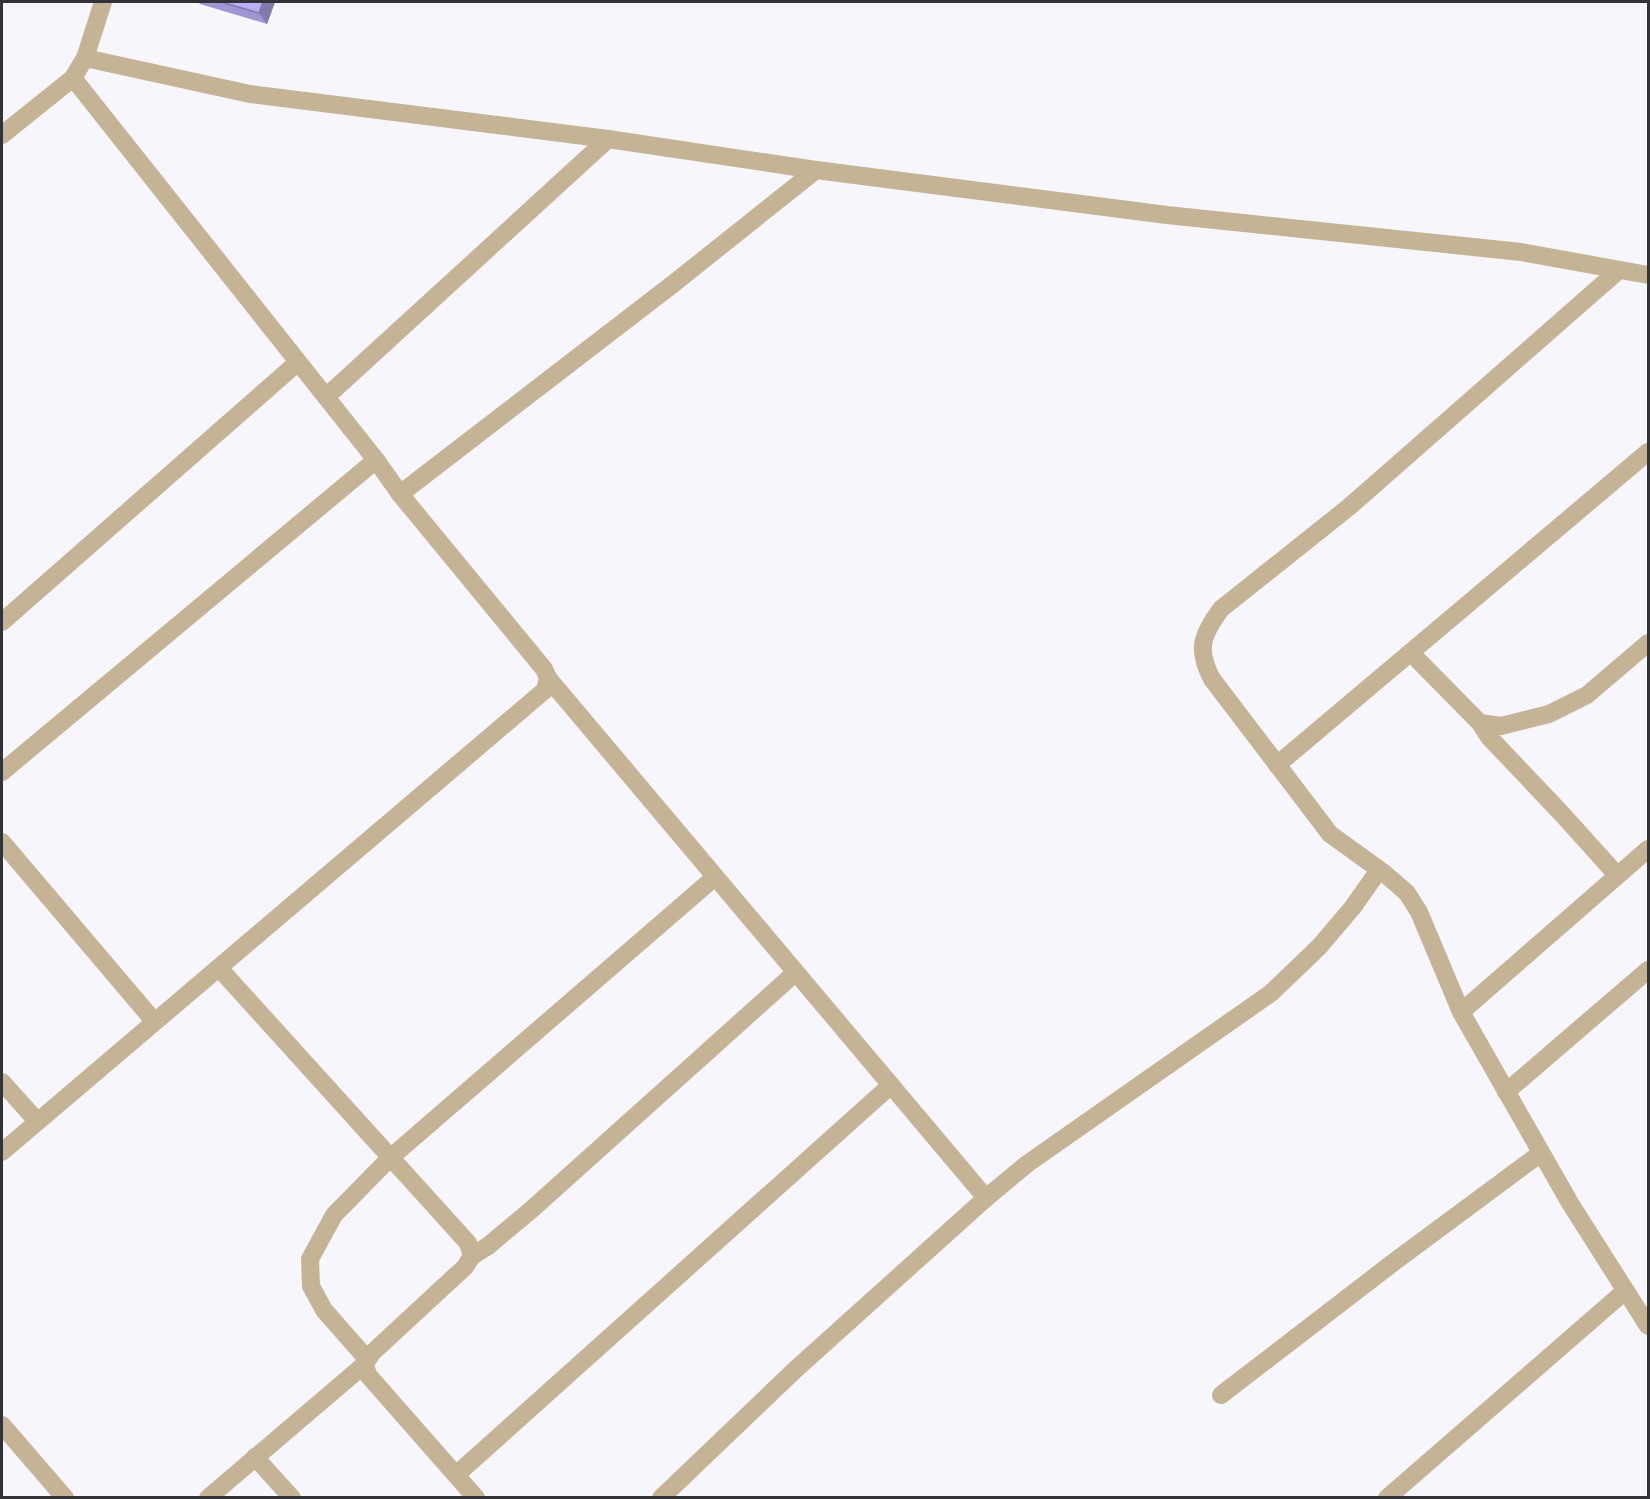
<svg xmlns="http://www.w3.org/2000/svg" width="1650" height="1499" font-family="Raleway,sans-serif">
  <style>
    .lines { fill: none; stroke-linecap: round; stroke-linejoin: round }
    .minor { stroke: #c4b495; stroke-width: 18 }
    .wall { fill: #a196d4 }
    .shaded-wall { fill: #837aac }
    .building { fill: #bbaef6; stroke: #837aac; stroke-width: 1.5 }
  </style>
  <rect width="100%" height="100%" fill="#f7f6fd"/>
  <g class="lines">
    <g class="minor">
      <polyline points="85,58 250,94 608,139 816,170 1167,215 1521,252 1648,275"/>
      <polyline points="2,135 73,78 85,58 103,2"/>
      <path d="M1619,270L1349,507L1221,609C1202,635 1196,649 1212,679L1330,834L1384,873L1407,893L1419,912L1461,1012L1570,1203L1648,1326"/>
      <polyline points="326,397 608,139"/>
      <polyline points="400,494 673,284 816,170"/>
      <polyline points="2,622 297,363"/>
      <polyline points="1411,653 1480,723 1501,726 1549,714 1587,695 1648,643"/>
      <polyline points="548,678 986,1198"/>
      <polyline points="1480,723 1489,737 1562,814 1617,875"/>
      <polyline points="1277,765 1648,452"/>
      <polyline points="2,772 376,460"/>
      <polyline points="2,842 154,1021"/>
      <polyline points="219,968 468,1243 472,1256 465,1267 372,1353 365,1364 368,1375 476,1498"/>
      <polyline points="1461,1012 1648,849"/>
      <polyline points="2,1082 37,1121"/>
      <polyline points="1506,1092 1648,970"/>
      <polyline points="2,1152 545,690 548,678 544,669 400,494 376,460 73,78"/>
      <polyline points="472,1256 488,1246 531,1210 795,973"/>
      <polyline points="367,1359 324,1310 311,1286 310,1259 334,1215 390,1158 715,877"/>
      <polyline points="1221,1395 1390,1265 1541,1153"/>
      <polyline points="2,1425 65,1498"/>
      <polyline points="255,1457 292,1498"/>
      <polyline points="456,1475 890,1086"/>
      <polyline points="208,1498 365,1364"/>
      <polyline points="661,1498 796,1369 986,1198 1027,1164 1271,993 1319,947 1353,907 1379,870"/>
      <polyline points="1387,1498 1625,1291"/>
    </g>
  </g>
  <polygon class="wall" points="198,2 275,2 267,24 200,4"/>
  <polygon class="shaded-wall" points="263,2 275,2 267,24 259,13"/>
  <polygon class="building" points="221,2 263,2 259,13"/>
  <rect width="1650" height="1499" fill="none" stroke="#333239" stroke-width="6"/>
</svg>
